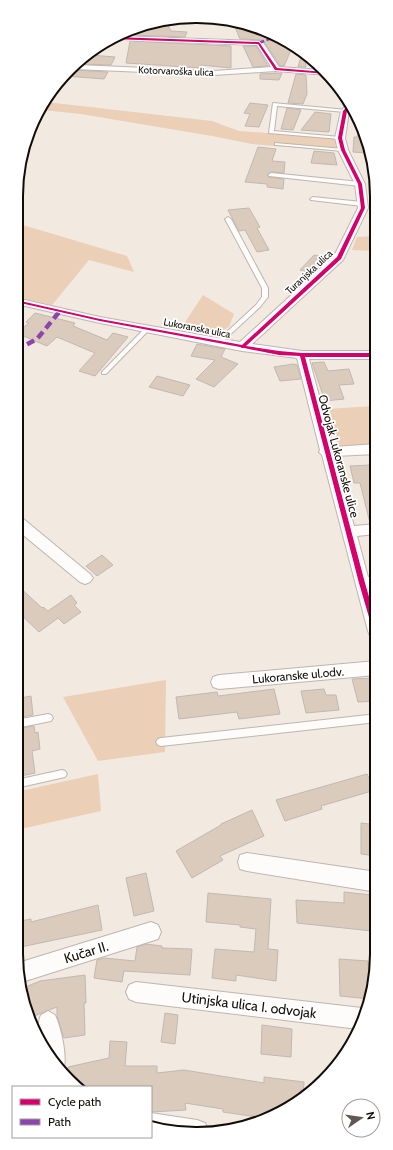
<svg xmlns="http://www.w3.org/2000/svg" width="393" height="1150" font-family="Cabin,sans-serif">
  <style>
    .green { fill: #ebcfb6 }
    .building { fill: #dbcbbc; stroke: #c0b9b2 }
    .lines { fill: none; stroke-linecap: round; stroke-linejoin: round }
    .service-casing { stroke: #bdb6b0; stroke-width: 2 }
    .minor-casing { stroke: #bdb6b0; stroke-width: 2 }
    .service { fill: #fdfcfa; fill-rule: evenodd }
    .minor { fill: #fdfcfa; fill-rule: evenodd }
    .quiet-far1 { stroke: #8e44ad; stroke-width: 2.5; stroke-dasharray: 5.5 2.5; stroke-linecap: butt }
    .quiet { stroke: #8e44ad; stroke-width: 4.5; stroke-dasharray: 8 4.5; stroke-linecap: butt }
    .cycleway-casing { stroke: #fff; stroke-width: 2 }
    .cycleway { fill: #d6006c; fill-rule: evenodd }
    .labels { text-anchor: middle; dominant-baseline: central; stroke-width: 3.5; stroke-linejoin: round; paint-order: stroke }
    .far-street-label { font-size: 10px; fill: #120c07; stroke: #fff }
    .street-label { font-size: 12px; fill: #120c07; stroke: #fff }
    .near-street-label { font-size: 14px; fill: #120c07; stroke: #fff }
    .rim { fill: none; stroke: #120c07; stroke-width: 2 }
  </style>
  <rect width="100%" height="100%" fill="#f2e9e1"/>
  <g class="green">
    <polygon points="46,102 212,121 239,131 334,138 337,151 252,144 212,136 81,114 42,110"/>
    <polygon points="16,223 127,256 134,272 89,260 52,305 16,297"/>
    <polygon points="376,236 376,251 352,250 357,237"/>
    <polygon points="203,295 234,314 229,327 213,335 180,330"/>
    <polygon points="376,406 376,444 338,446 326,409"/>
    <polygon points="166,680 165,752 98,761 63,697"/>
    <polygon points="98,774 101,811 16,830 16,792"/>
  </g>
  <g class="building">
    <polygon points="163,21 166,22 171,31 187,32 185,37 132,35 133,31"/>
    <polygon points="235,27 260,29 286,40 291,50 284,66 280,66 263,40 240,39"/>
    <polygon points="130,41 231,46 231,68 201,65 201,68 126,63"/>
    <polygon points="243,46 256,46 268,66 253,67"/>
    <polygon points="302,53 305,55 306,67 298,67"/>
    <polygon points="90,55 115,57 111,65 80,64"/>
    <polygon points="73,70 74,70 108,72 104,79 65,76"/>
    <polygon points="282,73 279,80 260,79 260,74"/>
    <polygon points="296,74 306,75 307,94 303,104 288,103"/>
    <polygon points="250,103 268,105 259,127 245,126 250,114 244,113"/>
    <polygon points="287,108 301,110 293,130 281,129"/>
    <polygon points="315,112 331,114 329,132 301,130"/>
    <polygon points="360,123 368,144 366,153 353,152 354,137 357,137"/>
    <polygon points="258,147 276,149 272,161 285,162 284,173 271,172 267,175 269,177 284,179 283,189 267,187 267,184 245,182"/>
    <polygon points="314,151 334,153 337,165 311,163"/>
    <polygon points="249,208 260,227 257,228 269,250 257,252 245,230 239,231 228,210"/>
    <polygon points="314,255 325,257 317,270 312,274 300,270"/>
    <polygon points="35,313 75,323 73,326 107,340 113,333 128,337 95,376 79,371 95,353 57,337 47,346 16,333 29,323 26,322"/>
    <polygon points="197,344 225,349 221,357 238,364 214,387 196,379 215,360 191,356"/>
    <polygon points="324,362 328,371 349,369 354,384 339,385 344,399 325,401 312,363"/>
    <polygon points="293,364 297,365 301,379 280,381 274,367"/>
    <polygon points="157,376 190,385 183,396 149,387"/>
    <polygon points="370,465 376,488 376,523 370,523 360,483 354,483 350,466"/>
    <polygon points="102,555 113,565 97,576 86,566"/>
    <polygon points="16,584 42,608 43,607 48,611 71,595 77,603 74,605 81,612 64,624 58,618 39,632 16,610"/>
    <polygon points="376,678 377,701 358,702 352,679"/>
    <polygon points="274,689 280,714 239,719 237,712 179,719 176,697 217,692 218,696"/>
    <polygon points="324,689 326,695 336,695 339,710 306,713 301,691"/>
    <polygon points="31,696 33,715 16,718 16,699"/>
    <polygon points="34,726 35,733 38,732 40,749 32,751 35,773 16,777 16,729"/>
    <polygon points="367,774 375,790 321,806 322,809 285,821 276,800"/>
    <polygon points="252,810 264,836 220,856 223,860 192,878 176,851 221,825 221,824"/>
    <polygon points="361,823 377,825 377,856 361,854"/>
    <polygon points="146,873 154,911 134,916 126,878"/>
    <polygon points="344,892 371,895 372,931 297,923 296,900 344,903"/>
    <polygon points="208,893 271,899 268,949 278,950 276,981 236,975 236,981 212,978 215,949 254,952 256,929 240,927 240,925 206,922"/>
    <polygon points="98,905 102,930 16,948 16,922 31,919 31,922"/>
    <polygon points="146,944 162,946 162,948 192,949 190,975 124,971 122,982 94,978 97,960 104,958 135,961 137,947"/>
    <polygon points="339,959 368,961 370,999 340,996"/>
    <polygon points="85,975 86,1003 84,1003 85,1035 64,1038 57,1016 57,1007 29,1018 23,988 40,981"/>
    <polygon points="165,1013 178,1015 175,1044 161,1042"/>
    <polygon points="262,1025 292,1029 291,1057 261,1054"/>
    <polygon points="110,1041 127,1042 125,1066 157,1066 157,1073 184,1070 264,1083 264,1077 304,1082 303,1097 297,1103 264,1118 223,1112 223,1109 185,1103 186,1110 151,1112 151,1087 80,1087 69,1079 68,1067 109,1058"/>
  </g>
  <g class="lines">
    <g class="service-casing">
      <g id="service">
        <polygon points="273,103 347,110 347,112 345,112 277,106 274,131 340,137 342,138 340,139 269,133"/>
        <polygon points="275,143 343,149 345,150 343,151 277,145 275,145"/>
        <polygon points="271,173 360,182 363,184 360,186 269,176 268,175"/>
        <polygon points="313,197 362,202 365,204 362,206 311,200 310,199"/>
        <polygon points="228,217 231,219 268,288 268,297 260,307 221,343 217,343 217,341 256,305 262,297 262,288 225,219"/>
        <polygon points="148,326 150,327 150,329 106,374 102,374 102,372 146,327"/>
        <polygon points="48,714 51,715 53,718 51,721 16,728 16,720"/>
        <polygon points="377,714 377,722 161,746 158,745 156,742 158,739 161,738"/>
        <polygon points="62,770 65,771 67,774 65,777 16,788 16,780"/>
      </g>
    </g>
    <g class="minor-casing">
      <g id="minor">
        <polygon points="119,36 259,41 262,41 279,67 323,70 329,75 276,71 214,75 74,69 78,65 214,71 271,67 257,45 109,39"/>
        <polygon points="348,103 352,109 349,111 345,138 348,150 365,184 368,208 343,260 252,344 302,351 376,351 376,359 309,359 333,447 376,444 376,454 335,456 354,526 376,524 376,534 357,536 368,577 376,576 376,588 371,588 376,606 376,638 370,636 368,631 322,455 319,452 320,450 297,358 242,351 100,323 16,304 16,298 100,317 240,342 334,256 358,208 355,184 338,150 335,138 341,111"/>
        <polygon points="16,516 21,517 90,574 93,578 90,582 85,584 80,582 16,529"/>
        <polygon points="376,661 376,675 219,689 213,687 211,682 213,677 219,675"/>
        <polygon points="247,853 377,872 377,892 247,871 240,869 238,862 240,855"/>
        <polygon points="151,922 158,925 161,932 158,939 22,982 18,963"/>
        <polygon points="136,982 362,1008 366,1010 358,1029 136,1002 129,999 126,992 129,985"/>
        <path d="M48,1011L55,1015C61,1028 68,1058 63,1071L60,1072C50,1055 32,1035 41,1015Z"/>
        <polygon points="151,1113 197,1120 205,1123 208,1130 173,1132 151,1126"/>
      </g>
    </g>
    <use href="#service" class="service"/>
    <use href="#minor" class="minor"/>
    <polyline class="quiet-far1" points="259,43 277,36"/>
    <polyline class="quiet" points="16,350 37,339 60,311"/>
    <g class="cycleway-casing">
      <g id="cycleway">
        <polygon points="115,37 259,42 277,68 325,72 328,74 275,70 258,44 111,39"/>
        <polygon points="349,104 350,107 347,111 342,138 345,150 362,184 365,208 341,259 246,346 279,351 302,353 376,353 376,357 305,357 365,583 376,621 376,634 374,633 373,631 359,583 300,356 279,355 244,348 242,348 240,347 100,321 16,302 16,300 100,319 242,345 337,257 361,208 358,184 341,150 338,138 343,111"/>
      </g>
    </g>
    <use href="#cycleway" class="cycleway"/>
  </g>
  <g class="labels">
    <g class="far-street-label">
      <text transform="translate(176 71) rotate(2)">Kotorvaroška ulica</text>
      <text transform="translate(309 272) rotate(-43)">Turanjska ulica</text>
      <text transform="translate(197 328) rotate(11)">Lukoranska ulica</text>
    </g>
    <g class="street-label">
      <text transform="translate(339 456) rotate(75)">Odvojak Lukoranske ulice</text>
      <text transform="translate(298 675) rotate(-5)">Lukoranske ul.odv.</text>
    </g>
    <g class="near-street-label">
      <text transform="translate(86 952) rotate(-17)">Kučar II.</text>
      <text transform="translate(249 1005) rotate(7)">Utinjska ulica I. odvojak</text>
    </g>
  </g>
  <path d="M0 0H393V1150H0ZM196 23H197A173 173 0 0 1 370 196V954A173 173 0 0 1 197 1127H196A173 173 0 0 1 23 954V196A173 173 0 0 1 196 23Z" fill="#fff" fill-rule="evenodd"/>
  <path class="rim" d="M196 23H197A173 173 0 0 1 370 196V954A173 173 0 0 1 197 1127H196A173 173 0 0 1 23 954V196A173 173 0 0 1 196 23Z"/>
  <rect x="12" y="1086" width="140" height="52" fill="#ffffff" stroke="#a09e9c"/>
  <rect x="20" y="1099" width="20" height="6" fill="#d6006c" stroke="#a09e9c"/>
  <text x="48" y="1106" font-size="12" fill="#120c07">Cycle path</text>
  <rect x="20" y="1119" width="20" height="6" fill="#8e44ad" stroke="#a09e9c"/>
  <text x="48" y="1126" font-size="12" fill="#120c07">Path</text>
  <g transform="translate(361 1118) rotate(77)"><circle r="19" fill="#ffffff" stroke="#a09e9c"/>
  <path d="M0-3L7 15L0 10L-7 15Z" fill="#605953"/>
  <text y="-6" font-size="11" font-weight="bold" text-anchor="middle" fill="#120c07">N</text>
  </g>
</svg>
